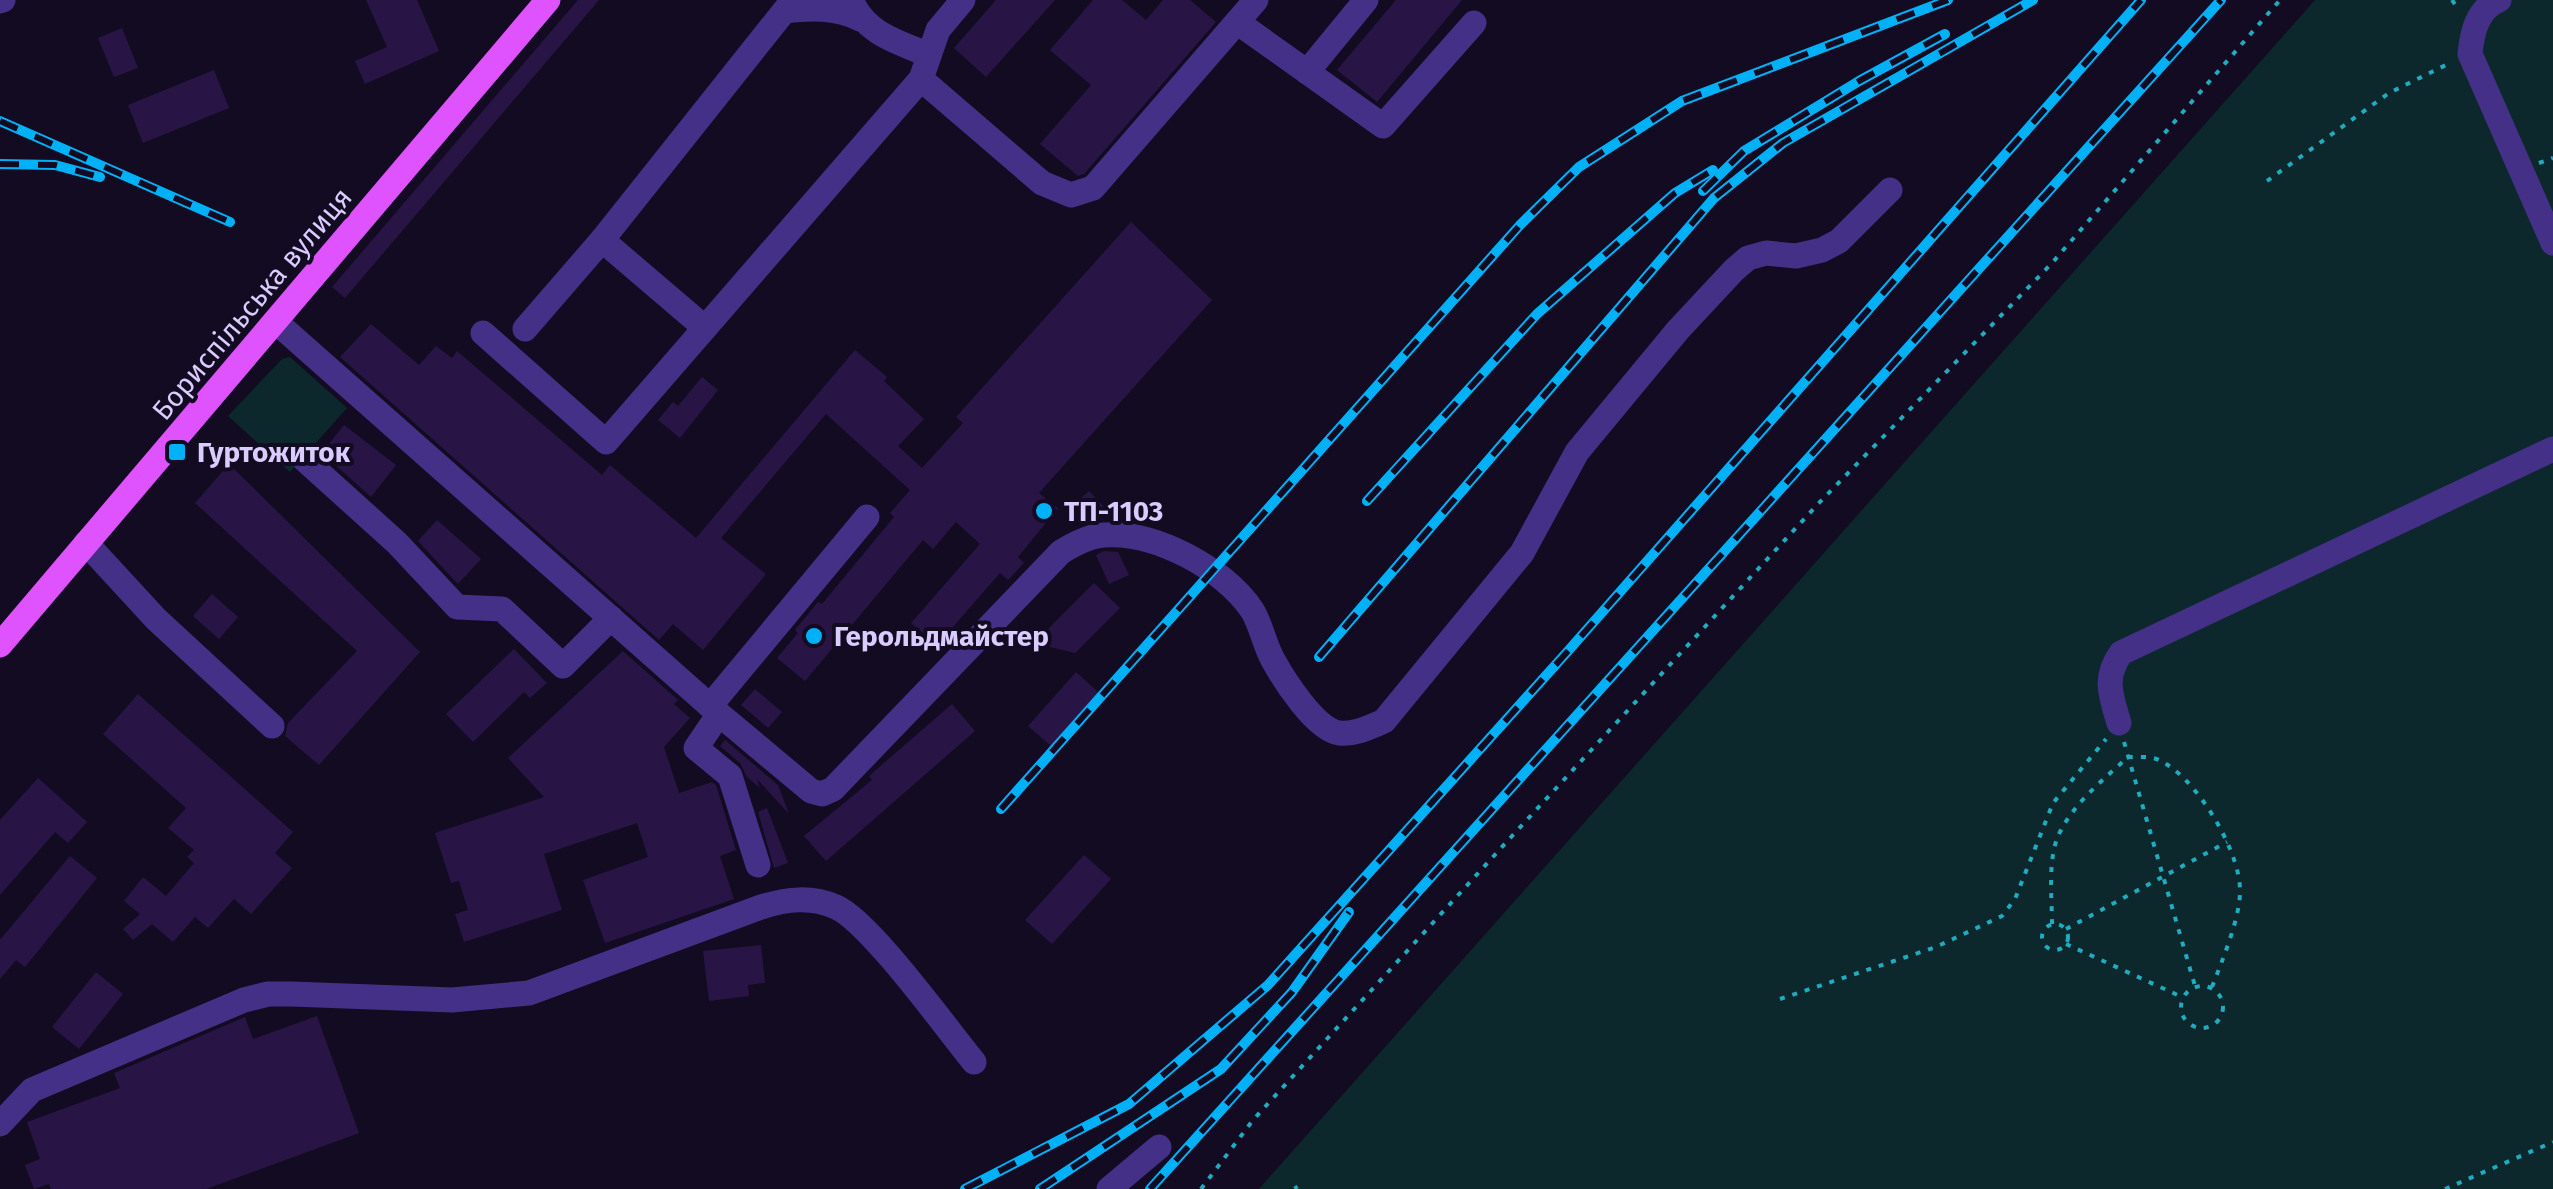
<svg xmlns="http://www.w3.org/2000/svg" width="2553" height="1189" font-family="'Fira Sans',sans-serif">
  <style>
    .green { fill: #0d282d }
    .building { fill: #281545 }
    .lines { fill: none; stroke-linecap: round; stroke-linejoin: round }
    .path { stroke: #20abbf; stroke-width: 4; stroke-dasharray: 5 8; stroke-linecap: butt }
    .minor { stroke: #443087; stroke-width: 25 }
    .major { stroke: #df53ff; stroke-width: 25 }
    .rail-casing { stroke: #00b1f7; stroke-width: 10 }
    .rail { stroke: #130b22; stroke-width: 6; stroke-dasharray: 19; stroke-linecap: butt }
    .poi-dot { fill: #00b1f7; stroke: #130b22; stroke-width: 4 }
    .labels { text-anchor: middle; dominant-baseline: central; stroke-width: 8; stroke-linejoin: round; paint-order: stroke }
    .street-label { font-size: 28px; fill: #dbccff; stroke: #130b22 }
    .poi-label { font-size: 28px; font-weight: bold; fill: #dbccff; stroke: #130b22; text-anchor: start }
  </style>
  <rect width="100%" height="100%" fill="#130b22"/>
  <g class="green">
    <polygon points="2315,0 2553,0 2553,1189 1259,1189"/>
    <polygon points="290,357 347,408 290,472 228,416 282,359"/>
  </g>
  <g class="building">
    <polygon points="366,0 417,0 439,51 365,84 355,61 387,47"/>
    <polygon points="578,0 599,0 345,298 332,287"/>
    <polygon points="996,0 1055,0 986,77 954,48"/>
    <polygon points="1093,0 1122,0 1146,20 1163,0 1190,0 1216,22 1084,174 1078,176 1040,144 1091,85 1050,50"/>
    <polygon points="1396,0 1462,0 1377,102 1337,70"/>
    <polygon points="122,28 138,68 114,77 98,38"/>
    <polygon points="214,70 229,108 143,143 128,105"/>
    <polygon points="1131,222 1212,300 1039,493 1058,508 1018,557 1024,563 1008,580 1000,573 937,645 911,623 980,544 956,522 933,549 923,540 805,681 777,658 798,633 795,630 818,602 822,604 894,517 890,513 910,490 826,414 721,538 766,574 703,650 673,624 659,640 340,357 371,324 419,365 436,346 452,358 457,351 602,475 610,465 696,538 855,350 887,377 884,381 924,419 898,446 922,468 963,423 956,417"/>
    <polygon points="702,377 718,390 680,438 658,420 673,402 678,406"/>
    <polygon points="344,425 396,465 371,497 322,453"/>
    <polygon points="229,464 420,652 319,765 285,736 288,723 357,651 195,503"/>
    <polygon points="1089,491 1104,507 1082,523 1069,509"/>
    <polygon points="437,520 481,559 458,584 418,541"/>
    <polygon points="1104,551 1118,552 1129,575 1109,584 1096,555"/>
    <polygon points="1094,583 1120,608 1075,653 1050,647 1040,637"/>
    <polygon points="212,594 238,617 219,639 193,616"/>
    <polygon points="514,649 547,683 530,698 524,692 473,742 446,714"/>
    <polygon points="623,651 678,700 674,704 690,718 664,747 679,793 712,782 716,785 736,850 720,856 734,899 605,943 583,880 648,857 637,823 544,854 562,910 464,942 455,914 468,910 459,881 451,883 435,833 544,797 508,758"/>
    <polygon points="1076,672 1099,693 1051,746 1028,726"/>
    <polygon points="755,689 782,712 768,728 741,705"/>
    <polygon points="138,694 293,832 275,853 292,868 251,914 234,899 208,928 195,917 173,942 152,924 133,940 123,929 140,914 124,901 143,877 166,896 194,863 187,857 194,850 168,828 186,808 103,734"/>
    <polygon points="952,704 975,731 826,861 804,836 872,780 869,776"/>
    <polygon points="725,740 778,785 789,814 757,779 760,788 747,777 740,763 720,746"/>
    <polygon points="38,778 87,822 68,843 55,832 0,895 0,820"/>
    <polygon points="767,808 788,863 774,868 758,812"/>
    <polygon points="1084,855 1111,879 1052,944 1025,920"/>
    <polygon points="70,856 97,878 25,967 16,960 0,979 0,940"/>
    <polygon points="761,945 765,983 748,985 749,996 709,1001 703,951"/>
    <polygon points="96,972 123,994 79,1049 52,1027"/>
    <polygon points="317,1016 359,1133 206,1189 51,1189 49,1184 34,1189 25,1165 40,1159 27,1122 120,1088 114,1073 245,1017 253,1039"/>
  </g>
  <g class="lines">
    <g class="path">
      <polyline points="2452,0 2458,9"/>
      <polyline points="2539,163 2553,158"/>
      <polyline points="2267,181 2389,93 2452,62"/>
      <polyline points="2124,742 2195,986"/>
      <path d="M2052,924C2052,896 2047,857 2060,832C2075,802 2104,779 2128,757C2137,757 2151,756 2159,760C2196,777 2239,849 2240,889C2241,916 2222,961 2212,987"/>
      <circle cx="2055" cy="937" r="13"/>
      <polyline points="2066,929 2227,842"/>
      <polyline points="2066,944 2182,997"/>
      <circle cx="2202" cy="1007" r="21"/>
      <polyline points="1780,999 1936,947 2002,916 2015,899 2053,803 2106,739"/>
      <polyline points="1295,1186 1297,1189"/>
      <polyline points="1201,1189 1253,1120 1512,836 1818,504 2052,263 2280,0"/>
      <polyline points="2445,1189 2553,1142"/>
    </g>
    <g class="minor">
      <path d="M851,0C866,34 896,41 929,55"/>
      <path d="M2499,0C2477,9 2472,33 2470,54L2553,243"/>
      <polyline points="0,1 3,0"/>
      <path d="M785,11C810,8 836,7 860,19"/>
      <polyline points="1237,22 1383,126 1474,23"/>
      <polyline points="1307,72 1366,0"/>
      <polyline points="921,79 1042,183 1071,195 1093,188 1256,0"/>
      <polyline points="602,240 705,328"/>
      <path d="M276,322L719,714L811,791L822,794L833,789L1061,552C1074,544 1090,536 1104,535C1154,531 1224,568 1252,610C1261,624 1264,644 1273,660C1284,680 1315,729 1339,733C1354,735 1370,727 1384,721L1522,553L1577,452L1678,330L1734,270L1748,258L1766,253L1796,256L1822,250L1839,241L1890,190"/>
      <polyline points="525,329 602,240 793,0"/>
      <polyline points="483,333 606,442 921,79 938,30 963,0"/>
      <polyline points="305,460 397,543 457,607 502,609 563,666 611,618"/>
      <polyline points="86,543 156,619 272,726"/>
      <polyline points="710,706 867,517"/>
      <polyline points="719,714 696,748 730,776 758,865"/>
      <path d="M2119,723C2111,696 2103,678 2121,653L2553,449"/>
      <path d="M0,1124L32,1090L244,1000L268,994H292L452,1000L529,993L761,907C787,899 811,896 836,907C870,922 946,1028 974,1062"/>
      <polyline points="1109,1189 1159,1147"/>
    </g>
    <polyline class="major" points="0,645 548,0"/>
    <g class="rail-casing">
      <g id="rail">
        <polyline points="0,121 230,222"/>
        <polyline points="0,164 55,165 100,177"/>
        <polyline points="1703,191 1744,151 1859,81 1945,34"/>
        <polyline points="1367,501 1537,314 1675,193 1713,170"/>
        <polyline points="1319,657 1714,198 1783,143 2033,0"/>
        <polyline points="1001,809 1520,225 1579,167 1682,101 1948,0"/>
        <polyline points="965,1189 1129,1104 1268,985 1568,651 2141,0"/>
        <polyline points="1040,1189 1221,1069 1292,992 1349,912"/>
        <polyline points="1150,1189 2221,0"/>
      </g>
    </g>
    <use href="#rail" class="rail"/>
  </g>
  <g class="poi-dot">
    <rect x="167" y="442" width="20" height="20" rx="5"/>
    <circle cx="1044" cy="511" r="10"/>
    <circle cx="814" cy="636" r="10"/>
  </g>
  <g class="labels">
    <g class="street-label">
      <text transform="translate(252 304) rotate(-50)">Бориспільська вулиця</text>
    </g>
    <g class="poi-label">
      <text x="197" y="452">Гуртожиток</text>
      <text x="1064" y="511">ТП-1103</text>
      <text x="834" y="636">Герольдмайстер</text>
    </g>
  </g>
</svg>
